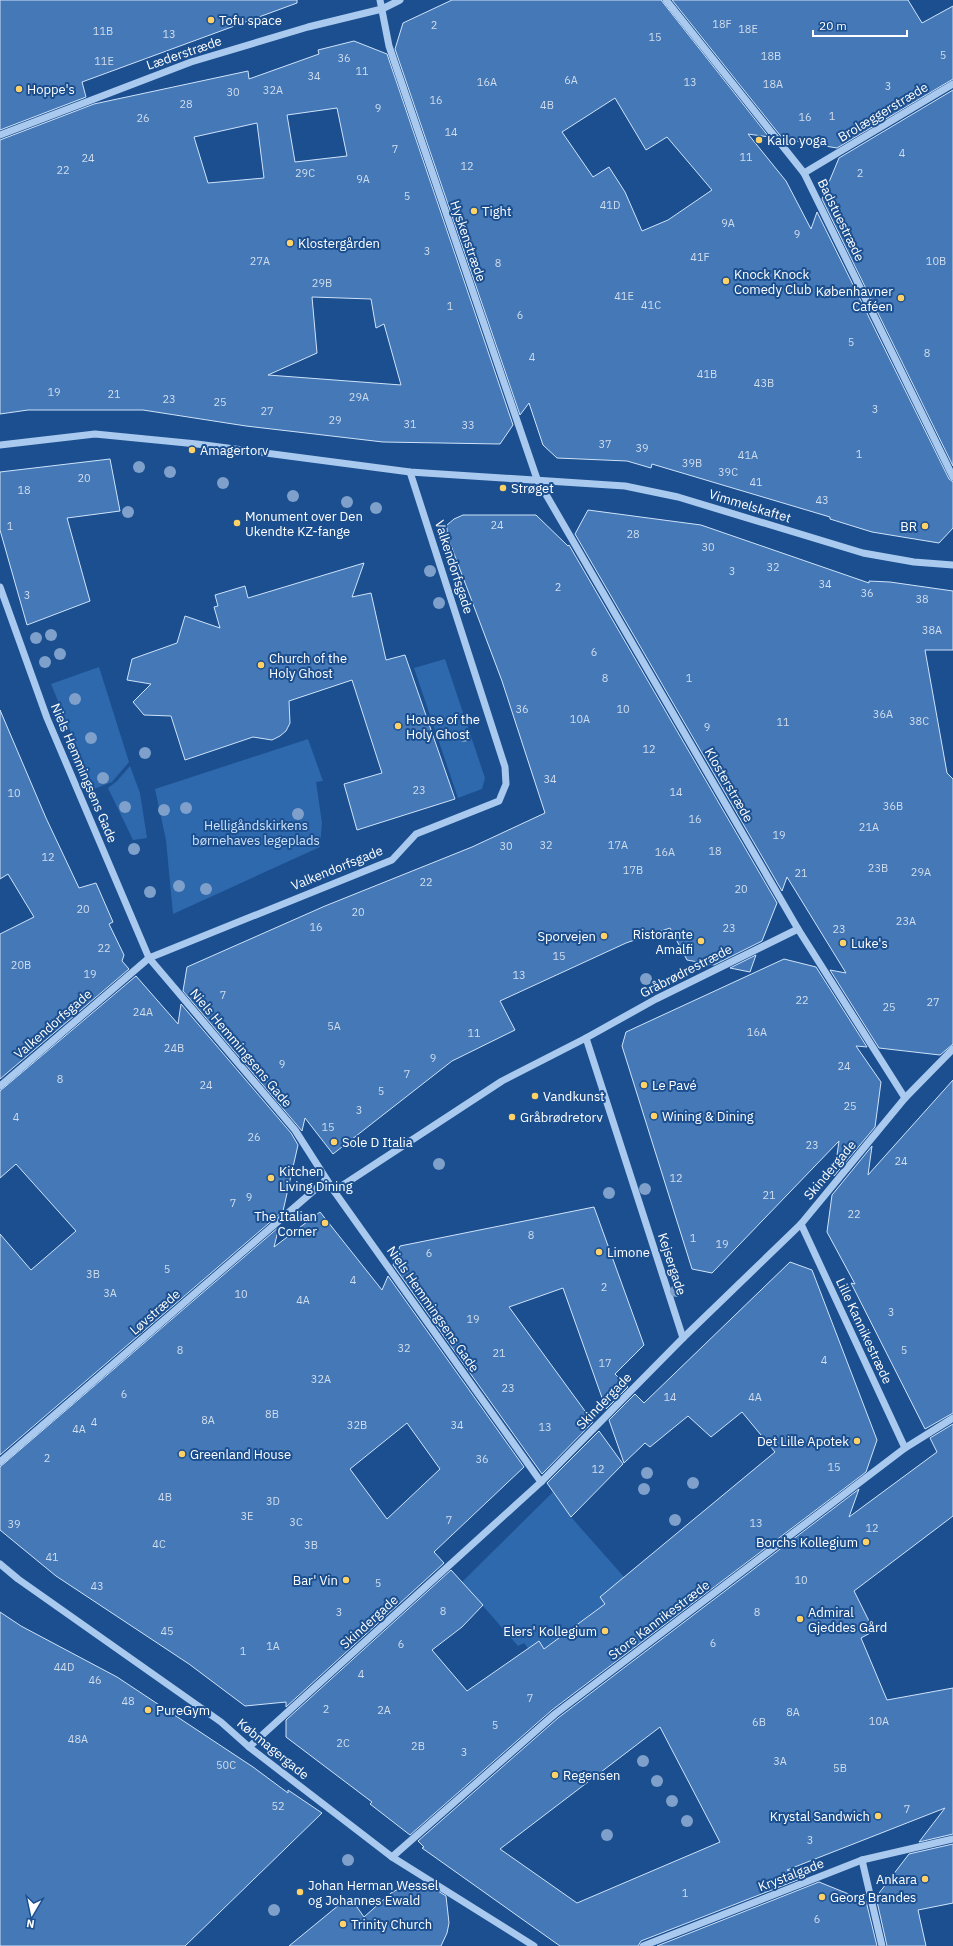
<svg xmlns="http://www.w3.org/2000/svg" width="953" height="1946" font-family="'IBM Plex Sans',sans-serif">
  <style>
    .green { fill: #2e69ad }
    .building { fill: #4478b7; stroke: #cfe3fa; fill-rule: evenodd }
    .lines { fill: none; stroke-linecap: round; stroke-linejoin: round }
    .minor { stroke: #a9c9ee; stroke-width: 7 }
    .tree { fill: #7ea0ca }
    .poi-dot { fill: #ffd166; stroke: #1b4f8f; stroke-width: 1.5 }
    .labels { text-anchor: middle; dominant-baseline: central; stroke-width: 4; stroke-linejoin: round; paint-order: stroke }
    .number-label { font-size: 11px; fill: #d0dded }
    .poi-label { font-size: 13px; fill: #fff; stroke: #1b4f8f; text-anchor: start }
    .street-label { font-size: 13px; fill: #fff; stroke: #1b4f8f }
    .park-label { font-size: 13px; fill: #cfe3fa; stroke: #1b4f8f }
  </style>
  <rect width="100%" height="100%" fill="#1b4f8f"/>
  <g class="green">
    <polygon points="445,659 485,778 482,789 458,798 414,668"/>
    <polygon points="99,667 129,762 112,782 94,789 51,684"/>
    <polygon points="308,739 323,781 316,782 322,823 320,847 173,914 166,840 155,789"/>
    <polygon points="130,766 140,793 147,838 133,840 108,788 117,781"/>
    <polygon points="553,1492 571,1517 624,1577 617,1583 623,1591 534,1656 524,1643 518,1646 462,1582"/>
  </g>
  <g class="building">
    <polygon points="0,0 297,0 297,3 82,82 86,97 0,130"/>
    <path d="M452,0H661L769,137L748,134L786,181L811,229L817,212L949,479L953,482V528L939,543L872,532L830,519V517L652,464L651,468L627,461L557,458L543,445L529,403L520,415L395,49L403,23ZM615,98L646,150L667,137L712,190L668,220L642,231L625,192L609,167L593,177L562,132Z"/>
    <polygon points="672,0 908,0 922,23 953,6 953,79 837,148 783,139"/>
    <path d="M354,41L387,54L513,425L500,444L383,442L246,426L143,410H28L0,414V140L94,104L248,71L249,79L319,54L318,50ZM337,108L347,156L295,162L287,115ZM257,123L264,178L208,183L194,137ZM312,297L371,299L376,328L384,324L401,385L268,375L317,353Z"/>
    <polygon points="953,90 953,466 822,199 839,158"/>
    <polygon points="110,459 120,511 67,518 90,601 27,625 0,530 0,472"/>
    <polygon points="588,510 701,525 869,583 869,581 890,582 953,591 953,650 925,650 947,773 953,779 953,1044 940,1055 879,1048 830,970 846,973 787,877 782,891 575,534"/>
    <polygon points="463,515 536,515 568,546 569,545 777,903 762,941 714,965 687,960 670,928 626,943 500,1001 515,1030 452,1061 333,1154 305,1118 302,1131 183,991 187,967 325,906 472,847 545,813 502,681 447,535 447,525 454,519"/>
    <polygon points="364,563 352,597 371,593 386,660 405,655 455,799 357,830 344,784 382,773 352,680 289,701 290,723 286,731 280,736 272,740 253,737 185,760 171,716 144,715 133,702 151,684 127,680 132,659 177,643 185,616 220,628 214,607 218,606 215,595 245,586 248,598"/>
    <polygon points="0,710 46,818 79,888 96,883 113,922 109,924 124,955 122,961 129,969 0,1079 0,934 34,917 8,874 0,879"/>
    <polygon points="756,955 750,972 730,968"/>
    <polygon points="784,959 816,967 867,1047 856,1046 881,1082 875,1127 834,1176 839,1141 712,1273 692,1269 622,1046 626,1032"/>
    <polygon points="136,976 178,1024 181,1004 291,1133 298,1145 283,1211 0,1455 0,1234 31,1270 76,1231 16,1164 0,1178 0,1091"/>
    <polygon points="953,1080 953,1413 925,1429 851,1283 855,1284 827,1232 832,1195 872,1146 868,1175"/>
    <polygon points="594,1207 644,1345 615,1374 628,1387 606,1409 563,1288 509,1307 593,1422 542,1474 393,1265 400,1246"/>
    <path d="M320,1212L382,1290L388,1276L524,1467L434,1552L444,1563L286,1707V1702L245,1706L189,1664L56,1576L0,1530V1467L279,1227L274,1247ZM407,1423L440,1469L387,1519L350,1469Z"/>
    <polygon points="790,1262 812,1270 877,1440 866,1472 552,1710 410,1835 370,1804 372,1802 286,1737 286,1720 451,1570 483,1605 462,1627 432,1650 467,1691 539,1641 544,1649 605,1604 600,1597 775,1452 742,1412 711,1437 688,1416 650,1447 645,1443 624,1463 609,1420 635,1394 644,1403"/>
    <path d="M953,1424V1516L854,1591L874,1631L861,1638L887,1700L953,1688V1834L919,1842L945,1808L787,1870L805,1877L641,1941L638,1946H560L422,1848L424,1847L418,1841L558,1718L859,1489L849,1517L937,1452L930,1438ZM660,1727L720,1842L577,1903L500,1849Z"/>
    <polygon points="599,1431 623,1464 571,1517 547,1483"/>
    <polygon points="0,1612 21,1626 117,1677 253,1767 288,1793 288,1790 322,1813 185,1946 0,1946"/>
    <polygon points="953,1844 953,1903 918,1910 926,1946 887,1946 876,1897 909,1854"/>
    <polygon points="819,1882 866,1901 877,1946 657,1946"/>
    <polygon points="425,1883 446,1896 449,1923 447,1933 441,1946 289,1946 345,1900 348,1903 352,1900 364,1917 391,1893 400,1888"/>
  </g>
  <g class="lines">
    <g class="minor">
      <polyline points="380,0 389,46 537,479 798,929 905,1098"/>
      <polyline points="666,0 804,173 953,477"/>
      <polyline points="0,135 191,62 308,27 382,9 400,0"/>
      <polyline points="804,173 953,84"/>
      <polyline points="0,445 95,434 197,444 410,472 625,486 678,497 863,553 914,562 953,565"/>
      <polyline points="0,587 47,718 149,958 295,1130 334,1191 541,1482"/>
      <polyline points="586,1038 656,999 798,929"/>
      <polyline points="0,1086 149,958 392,860 416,834 499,801 506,784 505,767 410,472"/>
      <polyline points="334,1191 502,1081 586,1038 683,1338"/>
      <polyline points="801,1224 905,1448"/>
      <polyline points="0,1462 326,1180"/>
      <polyline points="0,1564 18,1579 221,1722 249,1747 392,1857 534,1946"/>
      <polyline points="249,1747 541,1482 683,1338 801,1224 905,1098 953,1049"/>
      <polyline points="392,1857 555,1714 905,1448 953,1418"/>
      <polyline points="862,1860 882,1946"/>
      <polyline points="643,1946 862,1860 953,1839"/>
    </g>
  </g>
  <g class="tree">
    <circle cx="139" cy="467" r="6"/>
    <circle cx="170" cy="472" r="6"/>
    <circle cx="223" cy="483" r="6"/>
    <circle cx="293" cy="496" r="6"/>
    <circle cx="347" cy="502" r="6"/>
    <circle cx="376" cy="508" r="6"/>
    <circle cx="128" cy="512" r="6"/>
    <circle cx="430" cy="571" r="6"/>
    <circle cx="439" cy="603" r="6"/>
    <circle cx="51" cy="635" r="6"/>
    <circle cx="36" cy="638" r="6"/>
    <circle cx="60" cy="654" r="6"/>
    <circle cx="45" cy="662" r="6"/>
    <circle cx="75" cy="699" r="6"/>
    <circle cx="464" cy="736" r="6"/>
    <circle cx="91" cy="738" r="6"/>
    <circle cx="145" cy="753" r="6"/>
    <circle cx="103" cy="778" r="6"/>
    <circle cx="125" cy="807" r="6"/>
    <circle cx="186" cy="808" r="6"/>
    <circle cx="164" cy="810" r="6"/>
    <circle cx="298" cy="814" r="6"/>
    <circle cx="134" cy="849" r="6"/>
    <circle cx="179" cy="886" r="6"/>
    <circle cx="206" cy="889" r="6"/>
    <circle cx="150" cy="892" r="6"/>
    <circle cx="646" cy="979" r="6"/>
    <circle cx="439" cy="1164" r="6"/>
    <circle cx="645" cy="1189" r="6"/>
    <circle cx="609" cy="1193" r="6"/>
    <circle cx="676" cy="1291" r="6"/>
    <circle cx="647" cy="1473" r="6"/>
    <circle cx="693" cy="1483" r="6"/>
    <circle cx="644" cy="1489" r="6"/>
    <circle cx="675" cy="1520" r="6"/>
    <circle cx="643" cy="1761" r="6"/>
    <circle cx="657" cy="1781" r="6"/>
    <circle cx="672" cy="1801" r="6"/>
    <circle cx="687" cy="1821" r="6"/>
    <circle cx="607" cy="1835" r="6"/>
    <circle cx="348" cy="1860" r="6"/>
    <circle cx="274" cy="1910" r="6"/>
  </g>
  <g class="poi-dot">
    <circle cx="211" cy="20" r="4"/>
    <circle cx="19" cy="89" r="4"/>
    <circle cx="759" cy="140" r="4"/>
    <circle cx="474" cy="211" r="4"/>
    <circle cx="290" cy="243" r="4"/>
    <circle cx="726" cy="281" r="4"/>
    <circle cx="901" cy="298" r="4"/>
    <circle cx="192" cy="450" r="4"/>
    <circle cx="503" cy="488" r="4"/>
    <circle cx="237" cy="523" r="4"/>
    <circle cx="925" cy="526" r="4"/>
    <circle cx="261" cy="665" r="4"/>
    <circle cx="398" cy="726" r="4"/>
    <circle cx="604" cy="936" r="4"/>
    <circle cx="701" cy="941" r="4"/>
    <circle cx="843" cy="943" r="4"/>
    <circle cx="644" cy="1085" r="4"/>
    <circle cx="535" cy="1096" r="4"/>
    <circle cx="654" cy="1116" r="4"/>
    <circle cx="512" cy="1117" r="4"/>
    <circle cx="334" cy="1142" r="4"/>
    <circle cx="271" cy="1178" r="4"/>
    <circle cx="325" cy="1223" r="4"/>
    <circle cx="599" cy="1252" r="4"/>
    <circle cx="857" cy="1441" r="4"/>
    <circle cx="182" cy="1454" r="4"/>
    <circle cx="866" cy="1542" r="4"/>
    <circle cx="346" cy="1580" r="4"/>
    <circle cx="800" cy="1619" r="4"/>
    <circle cx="605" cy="1631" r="4"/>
    <circle cx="148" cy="1710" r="4"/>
    <circle cx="555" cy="1775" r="4"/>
    <circle cx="878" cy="1816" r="4"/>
    <circle cx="925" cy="1879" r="4"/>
    <circle cx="300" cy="1892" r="4"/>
    <circle cx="822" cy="1897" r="4"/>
    <circle cx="343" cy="1924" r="4"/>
  </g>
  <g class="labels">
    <g class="number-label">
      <text x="722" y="24">18F</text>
      <text x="434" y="25">2</text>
      <text x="748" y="29">18E</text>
      <text x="103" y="31">11B</text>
      <text x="169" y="34">13</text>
      <text x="655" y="37">15</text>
      <text x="943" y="55">5</text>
      <text x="771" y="56">18B</text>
      <text x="344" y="58">36</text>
      <text x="104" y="61">11E</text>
      <text x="362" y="71">11</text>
      <text x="314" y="76">34</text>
      <text x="571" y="80">6A</text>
      <text x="487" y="82">16A</text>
      <text x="690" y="82">13</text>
      <text x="773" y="84">18A</text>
      <text x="888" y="86">3</text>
      <text x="273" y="90">32A</text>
      <text x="233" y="92">30</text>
      <text x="436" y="100">16</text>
      <text x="186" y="104">28</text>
      <text x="547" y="105">4B</text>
      <text x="378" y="108">9</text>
      <text x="832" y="116">1</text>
      <text x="805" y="117">16</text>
      <text x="143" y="118">26</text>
      <text x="451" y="132">14</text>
      <text x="395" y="149">7</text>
      <text x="902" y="153">4</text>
      <text x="746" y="157">11</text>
      <text x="88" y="158">24</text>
      <text x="467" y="166">12</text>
      <text x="63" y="170">22</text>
      <text x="305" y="173">29C</text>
      <text x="860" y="173">2</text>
      <text x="363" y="179">9A</text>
      <text x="407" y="196">5</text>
      <text x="610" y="205">41D</text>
      <text x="728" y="223">9A</text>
      <text x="797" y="234">9</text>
      <text x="427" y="251">3</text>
      <text x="700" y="257">41F</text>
      <text x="260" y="261">27A</text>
      <text x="936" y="261">10B</text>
      <text x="498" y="263">8</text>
      <text x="322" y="283">29B</text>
      <text x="624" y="296">41E</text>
      <text x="651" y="305">41C</text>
      <text x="450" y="306">1</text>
      <text x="520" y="315">6</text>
      <text x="851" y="342">5</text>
      <text x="927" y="353">8</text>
      <text x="532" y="357">4</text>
      <text x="707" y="374">41B</text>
      <text x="764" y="383">43B</text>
      <text x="54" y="392">19</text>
      <text x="114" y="394">21</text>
      <text x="359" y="397">29A</text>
      <text x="169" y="399">23</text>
      <text x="220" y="402">25</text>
      <text x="875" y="409">3</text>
      <text x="267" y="411">27</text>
      <text x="335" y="420">29</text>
      <text x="410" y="424">31</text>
      <text x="468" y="425">33</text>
      <text x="605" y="444">37</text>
      <text x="642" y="448">39</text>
      <text x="859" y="454">1</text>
      <text x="748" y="455">41A</text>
      <text x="692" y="463">39B</text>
      <text x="728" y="472">39C</text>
      <text x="84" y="478">20</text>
      <text x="756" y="482">41</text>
      <text x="24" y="490">18</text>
      <text x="822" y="500">43</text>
      <text x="497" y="525">24</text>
      <text x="10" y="526">1</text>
      <text x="633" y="534">28</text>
      <text x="708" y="547">30</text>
      <text x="773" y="567">32</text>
      <text x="732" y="571">3</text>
      <text x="825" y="584">34</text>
      <text x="558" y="587">2</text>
      <text x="867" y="593">36</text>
      <text x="27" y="595">3</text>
      <text x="922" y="599">38</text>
      <text x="932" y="630">38A</text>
      <text x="594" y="652">6</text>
      <text x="605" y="678">8</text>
      <text x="689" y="678">1</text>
      <text x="522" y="709">36</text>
      <text x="623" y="709">10</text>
      <text x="883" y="714">36A</text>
      <text x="580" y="719">10A</text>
      <text x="919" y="721">38C</text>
      <text x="783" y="722">11</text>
      <text x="707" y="727">9</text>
      <text x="649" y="749">12</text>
      <text x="550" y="779">34</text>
      <text x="419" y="790">23</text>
      <text x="676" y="792">14</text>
      <text x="14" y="793">10</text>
      <text x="893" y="806">36B</text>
      <text x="695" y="819">16</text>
      <text x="869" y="827">21A</text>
      <text x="779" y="835">19</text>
      <text x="546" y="845">32</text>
      <text x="618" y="845">17A</text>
      <text x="506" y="846">30</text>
      <text x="715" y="851">18</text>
      <text x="665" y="852">16A</text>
      <text x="48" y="857">12</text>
      <text x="878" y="868">23B</text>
      <text x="633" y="870">17B</text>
      <text x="921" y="872">29A</text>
      <text x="801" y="873">21</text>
      <text x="426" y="882">22</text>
      <text x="741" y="889">20</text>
      <text x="83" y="909">20</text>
      <text x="358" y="912">20</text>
      <text x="906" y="921">23A</text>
      <text x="316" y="927">16</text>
      <text x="729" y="928">23</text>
      <text x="839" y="929">23</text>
      <text x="104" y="948">22</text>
      <text x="559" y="956">15</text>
      <text x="21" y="965">20B</text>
      <text x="90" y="974">19</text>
      <text x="519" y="975">13</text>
      <text x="223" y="995">7</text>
      <text x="802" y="1000">22</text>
      <text x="933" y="1002">27</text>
      <text x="889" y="1007">25</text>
      <text x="143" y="1012">24A</text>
      <text x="334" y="1026">5A</text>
      <text x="757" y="1032">16A</text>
      <text x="474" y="1033">11</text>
      <text x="174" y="1048">24B</text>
      <text x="433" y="1058">9</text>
      <text x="282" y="1064">9</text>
      <text x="844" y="1066">24</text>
      <text x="407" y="1074">7</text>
      <text x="60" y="1079">8</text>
      <text x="206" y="1085">24</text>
      <text x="381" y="1091">5</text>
      <text x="850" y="1106">25</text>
      <text x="359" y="1110">3</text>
      <text x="16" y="1117">4</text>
      <text x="328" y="1127">15</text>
      <text x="254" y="1137">26</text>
      <text x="812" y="1145">23</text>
      <text x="901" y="1161">24</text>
      <text x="676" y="1178">12</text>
      <text x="769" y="1195">21</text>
      <text x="249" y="1197">9</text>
      <text x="233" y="1203">7</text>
      <text x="854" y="1214">22</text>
      <text x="531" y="1235">8</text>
      <text x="693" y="1238">1</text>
      <text x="722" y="1244">19</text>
      <text x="429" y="1253">6</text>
      <text x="167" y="1269">5</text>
      <text x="93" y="1274">3B</text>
      <text x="353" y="1280">4</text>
      <text x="604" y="1287">2</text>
      <text x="110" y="1293">3A</text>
      <text x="241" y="1294">10</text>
      <text x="303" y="1300">4A</text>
      <text x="891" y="1312">3</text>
      <text x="473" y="1319">19</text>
      <text x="404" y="1348">32</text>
      <text x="180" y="1350">8</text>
      <text x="904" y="1350">5</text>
      <text x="499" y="1353">21</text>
      <text x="824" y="1360">4</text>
      <text x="605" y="1363">17</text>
      <text x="321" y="1379">32A</text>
      <text x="508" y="1388">23</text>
      <text x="124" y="1394">6</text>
      <text x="670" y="1397">14</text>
      <text x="755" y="1397">4A</text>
      <text x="272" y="1414">8B</text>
      <text x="208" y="1420">8A</text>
      <text x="94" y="1422">4</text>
      <text x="357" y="1425">32B</text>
      <text x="457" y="1425">34</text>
      <text x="545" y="1427">13</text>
      <text x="79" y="1429">4A</text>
      <text x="47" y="1458">2</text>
      <text x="482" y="1459">36</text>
      <text x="834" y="1467">15</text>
      <text x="598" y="1469">12</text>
      <text x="165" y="1497">4B</text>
      <text x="273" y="1501">3D</text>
      <text x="247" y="1516">3E</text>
      <text x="449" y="1520">7</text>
      <text x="296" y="1522">3C</text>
      <text x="756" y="1523">13</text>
      <text x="14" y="1524">39</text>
      <text x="872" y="1528">12</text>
      <text x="159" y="1544">4C</text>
      <text x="311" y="1545">3B</text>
      <text x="52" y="1557">41</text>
      <text x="801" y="1580">10</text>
      <text x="378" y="1583">5</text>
      <text x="97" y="1586">43</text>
      <text x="443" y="1611">8</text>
      <text x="339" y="1612">3</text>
      <text x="757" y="1612">8</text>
      <text x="167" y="1631">45</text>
      <text x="713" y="1643">6</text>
      <text x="401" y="1644">6</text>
      <text x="273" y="1646">1A</text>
      <text x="243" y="1651">1</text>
      <text x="64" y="1667">44D</text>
      <text x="361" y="1674">4</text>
      <text x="95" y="1680">46</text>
      <text x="530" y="1698">7</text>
      <text x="128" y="1701">48</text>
      <text x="326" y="1709">2</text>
      <text x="384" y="1710">2A</text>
      <text x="793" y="1712">8A</text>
      <text x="879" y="1721">10A</text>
      <text x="759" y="1722">6B</text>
      <text x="495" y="1725">5</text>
      <text x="78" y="1739">48A</text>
      <text x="343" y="1743">2C</text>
      <text x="418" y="1746">2B</text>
      <text x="464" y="1752">3</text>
      <text x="780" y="1761">3A</text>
      <text x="226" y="1765">50C</text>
      <text x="840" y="1768">5B</text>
      <text x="278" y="1806">52</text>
      <text x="907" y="1809">7</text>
      <text x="810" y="1840">3</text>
      <text x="685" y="1893">1</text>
      <text x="817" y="1919">6</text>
    </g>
    <g class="poi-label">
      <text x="219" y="20">Tofu space</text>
      <text x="27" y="89">Hoppe's</text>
      <text x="767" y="140">Kailo yoga</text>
      <text x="482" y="211">Tight</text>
      <text x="298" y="243">Klostergården</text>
      <text x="734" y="274">Knock Knock<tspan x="734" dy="15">Comedy Club</tspan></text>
      <text x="893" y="291" text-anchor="end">Københavner<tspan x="893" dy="15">Caféen</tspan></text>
      <text x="200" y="450">Amagertorv</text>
      <text x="511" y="488">Strøget</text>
      <text x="245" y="516">Monument over Den<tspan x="245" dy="15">Ukendte KZ-fange</tspan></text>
      <text x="917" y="526" text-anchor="end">BR</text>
      <text x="269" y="658">Church of the<tspan x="269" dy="15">Holy Ghost</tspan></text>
      <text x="406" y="719">House of the<tspan x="406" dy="15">Holy Ghost</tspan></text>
      <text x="693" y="934" text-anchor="end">Ristorante<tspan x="693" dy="15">Amalfi</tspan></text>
      <text x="596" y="936" text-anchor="end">Sporvejen</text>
      <text x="851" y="943">Luke's</text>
      <text x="652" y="1085">Le Pavé</text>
      <text x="543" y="1096">Vandkunst</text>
      <text x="662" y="1116">Wining &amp; Dining</text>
      <text x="520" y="1117">Gråbrødretorv</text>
      <text x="342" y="1142">Sole D Italia</text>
      <text x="279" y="1171">Kitchen<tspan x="279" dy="15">Living Dining</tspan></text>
      <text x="317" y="1216" text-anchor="end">The Italian<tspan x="317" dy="15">Corner</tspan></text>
      <text x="607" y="1252">Limone</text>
      <text x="849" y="1441" text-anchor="end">Det Lille Apotek</text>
      <text x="190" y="1454">Greenland House</text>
      <text x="858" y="1542" text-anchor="end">Borchs Kollegium</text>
      <text x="338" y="1580" text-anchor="end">Bar' Vin</text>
      <text x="808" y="1612">Admiral<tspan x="808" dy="15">Gjeddes Gård</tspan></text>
      <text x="597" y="1631" text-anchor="end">Elers' Kollegium</text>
      <text x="156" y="1710">PureGym</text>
      <text x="563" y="1775">Regensen</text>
      <text x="870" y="1816" text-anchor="end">Krystal Sandwich</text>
      <text x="917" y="1879" text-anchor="end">Ankara</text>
      <text x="308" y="1885">Johan Herman Wessel<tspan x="308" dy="15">og Johannes Ewald</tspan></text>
      <text x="830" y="1897">Georg Brandes</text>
      <text x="351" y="1924">Trinity Church</text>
    </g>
    <g class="street-label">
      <text transform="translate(184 53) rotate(-19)">Læderstræde</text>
      <text transform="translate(883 112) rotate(-31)">Brolæggerstræde</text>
      <text transform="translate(841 220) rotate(64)">Badstuestræde</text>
      <text transform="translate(468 241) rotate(71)">Hyskenstræde</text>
      <text transform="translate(750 506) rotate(17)">Vimmelskaftet</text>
      <text transform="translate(454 567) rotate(72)">Valkendorfsgade</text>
      <text transform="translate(84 773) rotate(67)">Niels Hemmingsens Gade</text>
      <text transform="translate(729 785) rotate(60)">Klosterstræde</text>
      <text transform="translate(337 868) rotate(-22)">Valkendorfsgade</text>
      <text transform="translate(686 971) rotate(-27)">Gråbrødrestræde</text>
      <text transform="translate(53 1024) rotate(-41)">Valkendorfsgade</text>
      <text transform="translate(241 1048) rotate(50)">Niels Hemmingsens Gade</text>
      <text transform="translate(830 1170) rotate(-50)">Skindergade</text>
      <text transform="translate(672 1264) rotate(72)">Kejsergade</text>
      <text transform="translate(433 1309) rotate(55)">Niels Hemmingsens Gade</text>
      <text transform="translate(155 1312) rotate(-41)">Løvstræde</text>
      <text transform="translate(864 1331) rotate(65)">Lille Kannikestræde</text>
      <text transform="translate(604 1401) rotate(-46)">Skindergade</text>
      <text transform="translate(659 1620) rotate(-37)">Store Kannikestræde</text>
      <text transform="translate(369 1622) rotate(-42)">Skindergade</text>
      <text transform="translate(273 1749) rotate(39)">Købmagergade</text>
      <text transform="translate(791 1875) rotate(-21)">Krystalgade</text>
    </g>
    <g class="park-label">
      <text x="256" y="825">Helligåndskirkens<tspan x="256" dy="15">børnehaves legeplads</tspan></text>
    </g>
  </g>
  <g transform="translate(32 1914) rotate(189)" stroke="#1b4f8f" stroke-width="3" paint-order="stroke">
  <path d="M0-3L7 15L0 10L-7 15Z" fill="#ffffff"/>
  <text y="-6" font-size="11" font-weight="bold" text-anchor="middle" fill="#ffffff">N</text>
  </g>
  <path d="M813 30v6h94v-6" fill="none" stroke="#ffffff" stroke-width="2"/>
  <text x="819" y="30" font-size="12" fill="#ffffff" stroke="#1b4f8f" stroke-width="3" paint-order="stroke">20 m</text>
</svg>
